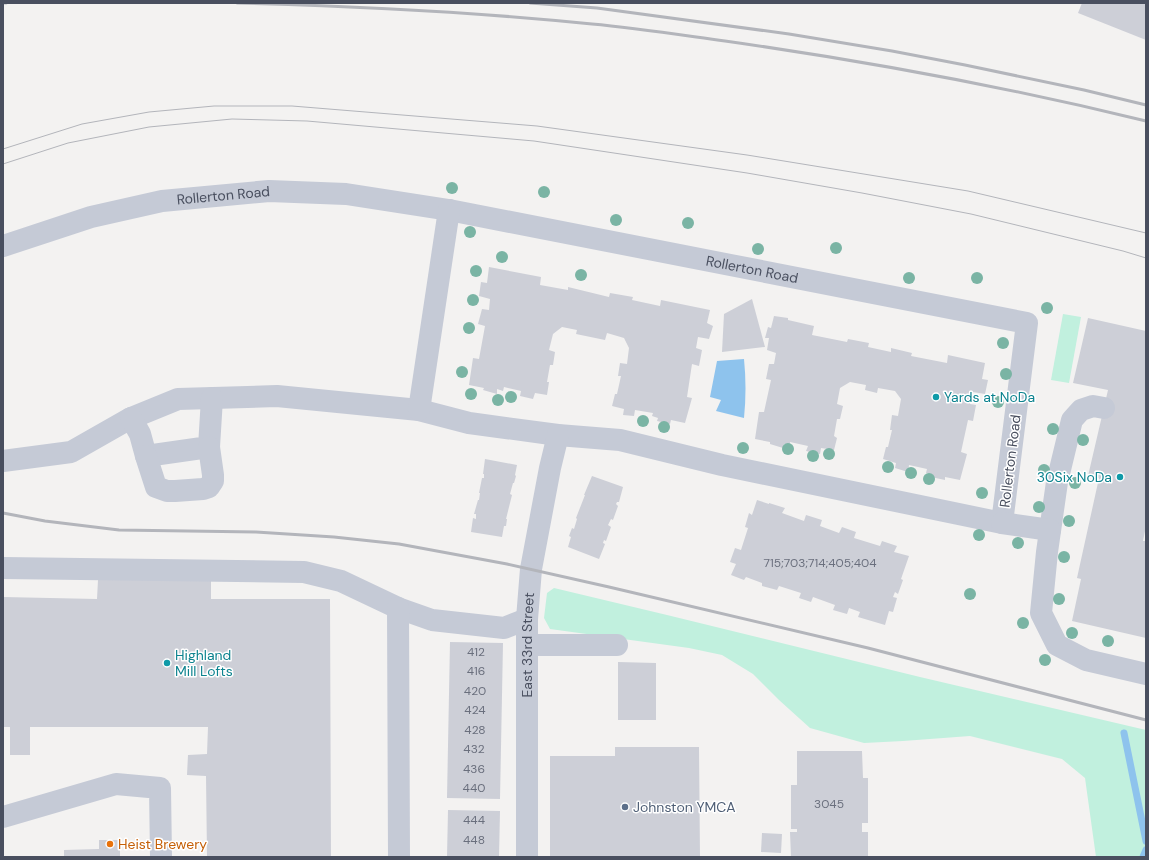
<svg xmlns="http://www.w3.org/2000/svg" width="1149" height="860" font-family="'DM Sans',sans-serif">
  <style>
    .green { fill: #c1f0de }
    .water { fill: #8ec3ed }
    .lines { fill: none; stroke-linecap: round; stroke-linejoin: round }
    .stream { stroke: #8ec3ed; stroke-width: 7 }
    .building { fill: #cdcfd7 }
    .minor { stroke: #c5cad6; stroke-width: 22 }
    .tram { stroke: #b3b5bb; stroke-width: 1 }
    .rail { stroke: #b3b5bb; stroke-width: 3 }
    .tree { fill: #7ab4a4 }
    .culture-dot { fill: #0f9aa8; stroke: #fff; stroke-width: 1.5 }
    .service-dot { fill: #5c6f8a; stroke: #fff; stroke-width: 1.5 }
    .food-dot { fill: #e8710a; stroke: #fff; stroke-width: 1.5 }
    .labels { text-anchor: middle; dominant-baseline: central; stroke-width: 3; stroke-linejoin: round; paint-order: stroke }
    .number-label { font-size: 12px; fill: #6a6f7d }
    .street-label { font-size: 14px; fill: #494f5f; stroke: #fff }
    .culture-label { font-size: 14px; fill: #0d838f; stroke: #fff; text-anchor: start }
    .service-label { font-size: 14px; fill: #4e5e75; stroke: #fff; text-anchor: start }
    .food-label { font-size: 14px; fill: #c56008; stroke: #fff; text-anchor: start }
  </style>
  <rect width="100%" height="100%" fill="#f3f2f1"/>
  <g class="green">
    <polygon points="1063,314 1081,317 1069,383 1051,380"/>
    <polygon points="554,588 667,615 920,677 1146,730 1146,857 1096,857 1085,778 1062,759 970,736 903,741 864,743 810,728 779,700 753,674 722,655 689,648 550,629 544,618 547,593"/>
  </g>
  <path class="water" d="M744,359C746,379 746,398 744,418L716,411L721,400L710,397L717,361Z"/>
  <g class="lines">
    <g class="stream">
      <polyline points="1124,733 1146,841"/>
      <polyline points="1143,857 1146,850"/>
    </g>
  </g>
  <g class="building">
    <polygon points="1082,3 1146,3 1146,40 1078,13"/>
    <polygon points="489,267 541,277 540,285 568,290 568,287 609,297 610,293 633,297 632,300 660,306 661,300 710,310 707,323 713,326 709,339 698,337 696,348 702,350 699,366 692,364 687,397 692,398 685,423 671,420 670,424 657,421 658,418 652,416 653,413 635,410 634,416 623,415 624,409 612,406 615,394 617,394 621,376 618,376 620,363 627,364 629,348 624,338 607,333 605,340 576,334 577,330 562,327 553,334 549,350 555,352 553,365 550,365 547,382 549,382 547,395 535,393 533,399 520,396 521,391 504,387 503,391 497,389 497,394 483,390 484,388 469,385 473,358 479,359 485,326 478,324 482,309 489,310 490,299 479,296 481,282 487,283"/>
    <polygon points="752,299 765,347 722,352 724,314"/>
    <polygon points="774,316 788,318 788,320 814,326 812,335 847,342 848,339 869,343 868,347 891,352 891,348 912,353 911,356 947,363 948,355 985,363 982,379 988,380 985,394 973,392 970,404 976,405 973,421 968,420 961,452 967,454 960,480 945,477 945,480 931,477 931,474 926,473 927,469 909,465 908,472 895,468 896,463 883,459 886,447 888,447 892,430 890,430 892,415 898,416 901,399 895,391 878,388 877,393 865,390 866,385 850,382 840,388 837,404 843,406 840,419 837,419 834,436 837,438 834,450 821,448 820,454 806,451 808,446 790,442 790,445 784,444 783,448 770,444 770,442 755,439 759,412 764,412 771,380 766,379 769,364 774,364 776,353 767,350 769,338 765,338 768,327 771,328"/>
    <polygon points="1088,318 1146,331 1146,526 1143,541 1146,541 1146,638 1072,621 1081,579 1077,578 1099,478 1088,476 1108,390 1073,383"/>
    <polygon points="485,459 517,465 515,475 516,476 514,483 513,483 510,494 512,495 506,519 507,519 506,526 504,526 502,537 471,532 473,518 476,519 476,514 474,514 478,500 479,500 480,493 479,493 482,478 484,478 484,474 483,474"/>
    <polygon points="592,476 623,487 619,502 617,502 616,504 618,506 613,520 611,519 608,525 611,527 606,541 604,540 603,543 605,544 599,559 568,547 571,537 569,536 572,528 574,529 577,519 576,518 585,495 584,495"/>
    <polygon points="757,500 769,504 769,503 785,508 782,513 804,521 806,515 822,520 820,526 839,533 842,527 856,532 854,538 880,546 882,541 897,546 894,552 909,556 901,579 903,580 898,594 895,592 893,597 897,598 893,612 889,611 885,625 858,617 860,612 849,608 847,614 833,610 835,605 813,597 811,602 799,598 801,593 779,586 777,590 762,586 762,583 746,577 744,580 731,575 736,564 730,562 735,548 741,550 748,528 745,527 749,513 752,515"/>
    <polygon points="211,579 211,599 330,599 331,857 207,857 206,776 187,775 188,755 207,754 208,727 30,727 30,755 10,755 10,727 3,727 3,597 97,599 98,580"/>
    <polygon points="450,642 503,643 500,799 447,798"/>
    <polygon points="618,662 656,663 656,720 618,720"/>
    <polygon points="615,747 699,747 700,857 550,857 550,756 615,756"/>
    <polygon points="797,751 862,751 863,778 868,778 868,823 862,823 862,832 868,832 868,857 791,857 790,832 797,832 797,829 791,829 791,785 797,785"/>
    <polygon points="448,810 500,811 499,857 447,857"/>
    <polygon points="762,833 782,834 781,853 761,852"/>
    <polygon points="99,840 120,840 120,857 64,857 64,850 99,849"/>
  </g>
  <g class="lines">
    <g class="minor">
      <path id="s1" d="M3,246L91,217L162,201L269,191L346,194L449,210L1027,323L1002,523L722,465L620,440L558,435L469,423L419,410L277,396L178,399L129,419L71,452L3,461"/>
      <polyline points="1104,408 1093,406 1081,410 1072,420 1057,482 1047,552 1041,613 1057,645 1086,660 1146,674"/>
      <polyline points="419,410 449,210"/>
      <polyline points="131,418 140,434 146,456 209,447 212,398"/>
      <polyline points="146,456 156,487 167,491 175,491 203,489 209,487 213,481 213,475 209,447"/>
      <polyline points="1002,523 1050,530"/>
      <polyline points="3,568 304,572 341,581 398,608 432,620 504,628 527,619"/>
      <polyline points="398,608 399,857"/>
      <polyline points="527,645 617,645"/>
      <polyline points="3,817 116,784 160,788 161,857"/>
      <path id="s2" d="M527,857V619L531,569L550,468L558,435"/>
    </g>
    <g class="tram">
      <polyline points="3,149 82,124 149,112 214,106 292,106 537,126 747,155 968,191 1146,233"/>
      <polyline points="3,164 68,143 149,127 232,119 307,121 534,141 747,173 862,193 971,214 1123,251 1146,258"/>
    </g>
    <g class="rail">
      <polyline points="3,3 6,3"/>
      <path d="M237,3C356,6 474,12 592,24C636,28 681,35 725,41C866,61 1007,87 1146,121"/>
      <polyline points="530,3 597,8 789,34 892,51 965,65 1084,90 1146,105"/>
      <polyline points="3,513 45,521 119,530 256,532 334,537 399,544 507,564 609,587 868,648 1146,720"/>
    </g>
  </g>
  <g class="tree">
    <circle cx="452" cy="188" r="6"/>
    <circle cx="544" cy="192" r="6"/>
    <circle cx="616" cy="220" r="6"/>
    <circle cx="688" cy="223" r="6"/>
    <circle cx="470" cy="232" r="6"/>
    <circle cx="836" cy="248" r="6"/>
    <circle cx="758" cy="249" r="6"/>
    <circle cx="502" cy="257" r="6"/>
    <circle cx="476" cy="271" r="6"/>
    <circle cx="581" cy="275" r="6"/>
    <circle cx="909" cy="278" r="6"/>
    <circle cx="977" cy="278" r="6"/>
    <circle cx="473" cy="300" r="6"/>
    <circle cx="1047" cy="308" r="6"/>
    <circle cx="469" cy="328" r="6"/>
    <circle cx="1003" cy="343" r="6"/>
    <circle cx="462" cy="372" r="6"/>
    <circle cx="1006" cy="374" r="6"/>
    <circle cx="471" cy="394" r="6"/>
    <circle cx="511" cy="397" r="6"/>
    <circle cx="498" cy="400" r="6"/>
    <circle cx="998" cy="402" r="6"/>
    <circle cx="643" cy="421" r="6"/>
    <circle cx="664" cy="427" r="6"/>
    <circle cx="1053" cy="429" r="6"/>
    <circle cx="1083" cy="440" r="6"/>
    <circle cx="743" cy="448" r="6"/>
    <circle cx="788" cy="449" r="6"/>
    <circle cx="829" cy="454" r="6"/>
    <circle cx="813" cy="456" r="6"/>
    <circle cx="888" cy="467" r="6"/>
    <circle cx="1044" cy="470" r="6"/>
    <circle cx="911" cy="473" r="6"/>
    <circle cx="929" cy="479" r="6"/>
    <circle cx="1075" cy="483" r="6"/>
    <circle cx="982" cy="493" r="6"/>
    <circle cx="1039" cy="507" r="6"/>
    <circle cx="1069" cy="521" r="6"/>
    <circle cx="979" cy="535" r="6"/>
    <circle cx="1018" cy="543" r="6"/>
    <circle cx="1064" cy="557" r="6"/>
    <circle cx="970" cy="594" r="6"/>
    <circle cx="1059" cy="599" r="6"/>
    <circle cx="1023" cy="623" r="6"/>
    <circle cx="1072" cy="633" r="6"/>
    <circle cx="1108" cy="641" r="6"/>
    <circle cx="1045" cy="660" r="6"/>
  </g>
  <g class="culture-dot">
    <circle cx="936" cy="397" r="4"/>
    <circle cx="1120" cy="477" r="4"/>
    <circle cx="167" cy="663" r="4"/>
  </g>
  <circle class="service-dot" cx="625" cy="807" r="4"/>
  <circle class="food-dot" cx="110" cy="844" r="4"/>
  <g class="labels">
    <g class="number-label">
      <text x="820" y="563">715;703;714;405;404</text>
      <text x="476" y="652">412</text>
      <text x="476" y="671">416</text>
      <text x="475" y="691">420</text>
      <text x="475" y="710">424</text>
      <text x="475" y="730">428</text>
      <text x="474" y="749">432</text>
      <text x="474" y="769">436</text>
      <text x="474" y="788">440</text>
      <text x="829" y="804">3045</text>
      <text x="474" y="820">444</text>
      <text x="474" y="840">448</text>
    </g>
    <g class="street-label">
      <text stroke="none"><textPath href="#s1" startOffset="227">Rollerton Road</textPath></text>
      <text stroke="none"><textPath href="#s1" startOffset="763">Rollerton Road</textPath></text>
      <text transform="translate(1010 461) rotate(-83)">Rollerton Road</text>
      <text stroke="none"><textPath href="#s2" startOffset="212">East 33rd Street</textPath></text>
    </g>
    <g class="culture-label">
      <text x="944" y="397">Yards at NoDa</text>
      <text x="1112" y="477" text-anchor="end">30Six NoDa</text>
      <text x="175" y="655">Highland<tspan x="175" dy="16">Mill Lofts</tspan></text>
    </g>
    <g class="service-label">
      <text x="633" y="807">Johnston YMCA</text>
    </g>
    <g class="food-label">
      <text x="118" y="844">Heist Brewery</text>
    </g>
  </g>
  <rect width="1149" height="860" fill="none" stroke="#494f5f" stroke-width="8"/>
</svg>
